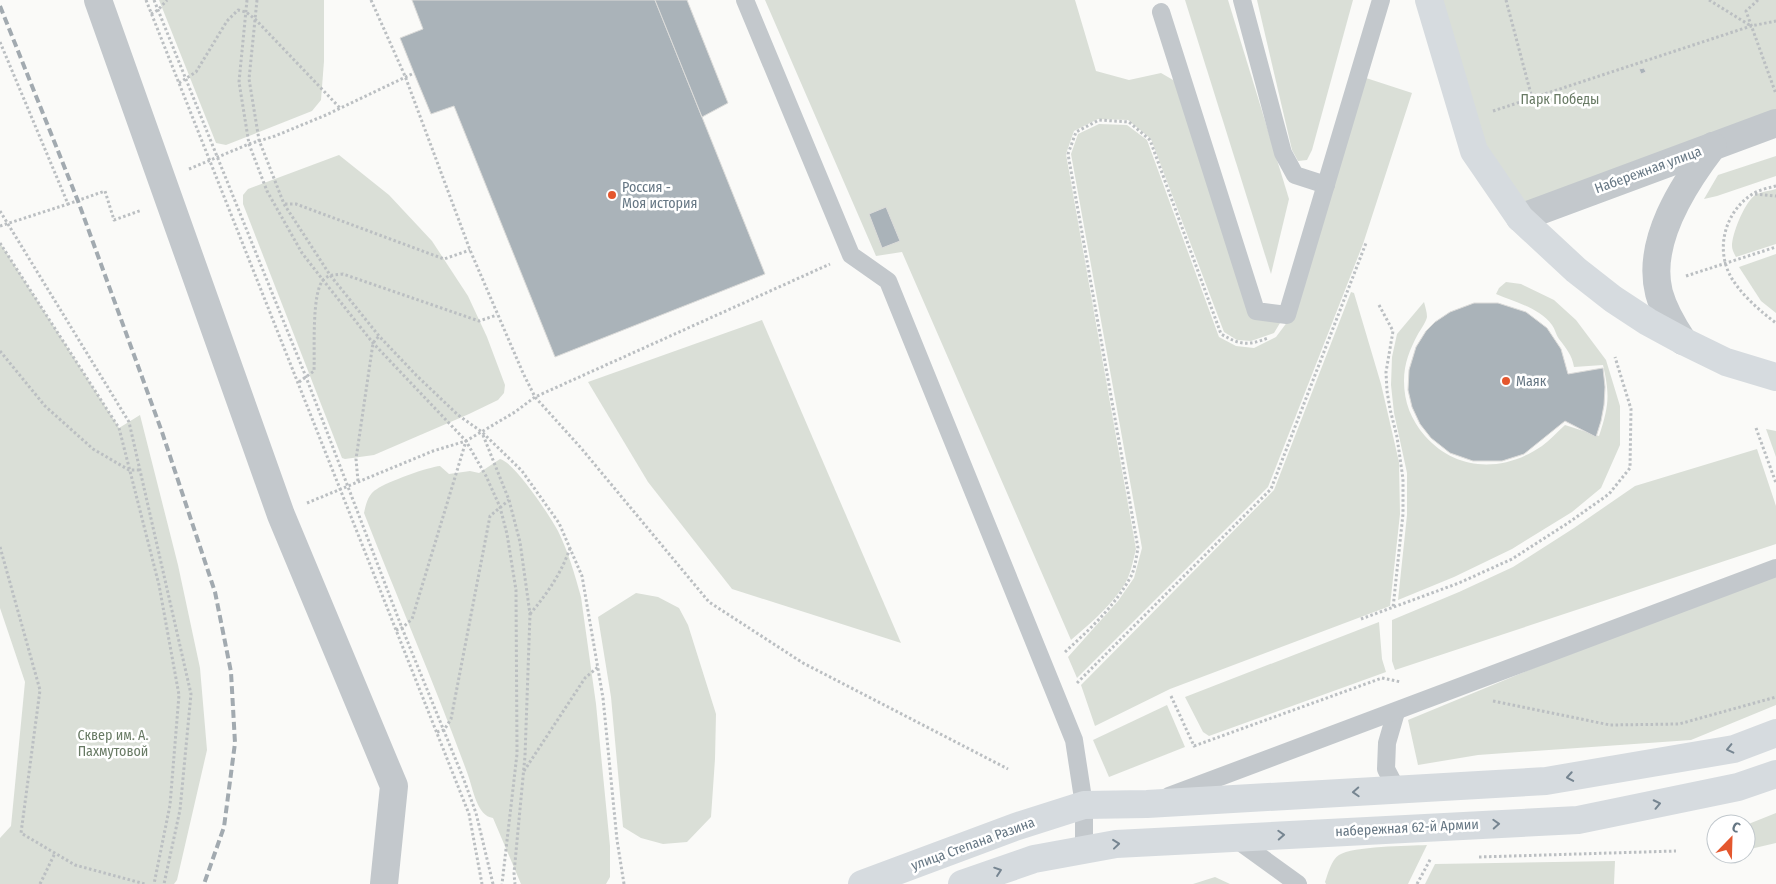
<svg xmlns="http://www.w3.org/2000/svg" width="1776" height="884" font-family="'Fira Sans Condensed',sans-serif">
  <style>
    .green { fill: #dadfd7 }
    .building { fill: #aab3b9; stroke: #dcdcda }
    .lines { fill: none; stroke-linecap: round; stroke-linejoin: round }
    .path { stroke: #bbbfc2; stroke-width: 3; stroke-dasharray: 2.5 2.5; stroke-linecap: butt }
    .service { stroke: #c3c8cc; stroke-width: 18 }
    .minor { stroke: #c3c8cc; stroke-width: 28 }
    .secondary { stroke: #d6dbdf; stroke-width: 28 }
    .rail { stroke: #a2aab0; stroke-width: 4; stroke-dasharray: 8 4; stroke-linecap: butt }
    .oneway { stroke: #768591 }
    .poi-dot { fill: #e4572e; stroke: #fff; stroke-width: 2 }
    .labels { text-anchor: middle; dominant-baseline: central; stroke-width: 5; stroke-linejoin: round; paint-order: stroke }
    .park-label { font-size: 14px; fill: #687a64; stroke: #fff }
    .street-label { font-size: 14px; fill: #657683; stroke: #fff }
    .poi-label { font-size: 14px; fill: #657683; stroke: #fff; text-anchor: start }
  </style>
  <rect width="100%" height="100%" fill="#fafaf8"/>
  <g class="green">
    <polygon points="159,0 324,0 324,61 321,100 312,111 226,145 216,143"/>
    <path d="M765,0H1075L1096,71L1129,80L1161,73L1180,84L1254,314L1283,318L1274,333L1251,341L1237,340L1224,332L1151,139L1128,120L1098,119L1074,131L1066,154L1136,549C1134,557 1132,567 1129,575C1121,597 1089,625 1071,640L902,252L876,256Z"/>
    <polygon points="1185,0 1228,0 1289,199 1271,274"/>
    <polygon points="1257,0 1353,0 1312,150 1307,160 1298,161 1292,150"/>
    <polygon points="1429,0 1776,0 1776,123 1520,218 1474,151"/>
    <polygon points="1363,77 1412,93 1363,244 1268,487 1077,678 1068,657 1118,601 1134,578 1142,548 1071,154 1078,134 1099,124 1127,125 1147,140 1219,337 1236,346 1254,348 1276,337 1291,317"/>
    <polygon points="339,155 389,195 432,241 468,296 487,337 505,385 504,393 498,400 469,414 374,455 345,459 342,458 243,204 243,195 248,189"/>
    <polygon points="1776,156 1776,176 1717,196 1704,199 1718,175"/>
    <path d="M1776,189V244L1736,257C1734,253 1732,250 1732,246C1732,234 1744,204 1754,196C1759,192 1769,191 1776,189Z"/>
    <polygon points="0,243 119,428 140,415 178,565 200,668 207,750 177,880 174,884 0,884 0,838 11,826 25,682 0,608"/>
    <polygon points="1776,254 1776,313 1761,301 1739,267"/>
    <path d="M1506,282L1521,284L1554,300L1576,320L1606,360L1620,406V445L1601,488L1572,512L1512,549L1454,577L1398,600L1407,515V473L1394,413L1391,385L1392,357L1397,334L1424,302C1425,306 1427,312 1427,317C1426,322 1421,329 1418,334C1410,349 1404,363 1404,381C1404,402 1411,420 1425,436C1457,472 1504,472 1542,446C1550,440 1557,432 1565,425L1599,436C1609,406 1610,395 1603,365L1574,367C1572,355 1566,348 1559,339C1556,335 1555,329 1552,325C1539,308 1515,302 1496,294L1499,288Z"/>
    <polygon points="1351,292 1354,293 1381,384 1399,462 1400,514 1390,606 1170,689 1095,726 1081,685 1274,490"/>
    <polygon points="762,320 901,643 732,589 648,482 588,382"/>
    <polygon points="1766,429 1776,431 1776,457"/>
    <polygon points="1757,449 1776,506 1776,544 1395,670 1392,661 1392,620 1459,592 1513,567 1574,528 1635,486"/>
    <path d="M500,459C514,462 550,516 558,531C568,551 575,575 581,597L596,704L610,846V877L606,884H521L493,818C477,816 473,789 468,775C436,687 398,600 364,513C366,504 368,494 377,489C387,482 428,467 440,466L449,474L470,471L479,473Z"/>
    <polygon points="1776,568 1776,705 1691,740 1478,755 1418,765 1408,720"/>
    <polygon points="636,593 658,597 679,608 688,625 716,714 715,759 711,817 687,842 663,844 641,838 623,827 611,697 598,617"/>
    <polygon points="1379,622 1382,659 1386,672 1209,736 1203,732 1185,697"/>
    <polygon points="1167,705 1185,747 1109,777 1093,740"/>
    <polygon points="1776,813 1776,843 1746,850 1746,825"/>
    <path d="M1427,845L1408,884H1326L1325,882C1328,874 1331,860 1339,855C1353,846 1408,846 1427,845Z"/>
    <polygon points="1615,861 1614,884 1425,884 1435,864"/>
    <polygon points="1215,877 1230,884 1193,884"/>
  </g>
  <g class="building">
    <polygon points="412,0 655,0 765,274 555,357 454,106 431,114 414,73 400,38 423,29"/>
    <polygon points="655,0 687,0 728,103 702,117"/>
    <polygon points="1644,68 1646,72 1641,74 1639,69"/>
    <polygon points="886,207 900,241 882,248 869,214"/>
    <polygon points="1474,303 1498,303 1526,312 1547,328 1561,349 1568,374 1603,368 1605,387 1604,405 1601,421 1596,437 1565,421 1524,454 1502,461 1473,461 1450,453 1431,438 1420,424 1412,407 1408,390 1409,370 1416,347 1426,331 1435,322 1450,312"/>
  </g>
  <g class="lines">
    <g class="path">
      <polyline points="146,0 469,814 482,884"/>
      <polyline points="154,0 306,377 402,628 464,780 476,813 493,884"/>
      <polyline points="247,0 239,82 249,144 267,191 302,253 323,280 373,343 466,441 486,476 500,507 507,534 516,590 517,754 502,884"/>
      <polyline points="257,0 249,79 259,140 284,204 330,275 379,336 416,375 458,415 482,432 522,471 559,523 582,576 603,698 617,840 624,884"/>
      <polyline points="371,0 405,76 470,250 523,373 535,397 581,448 709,602 803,663 1008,769"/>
      <polyline points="1506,0 1532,98"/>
      <polyline points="1709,0 1751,26"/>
      <polyline points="1758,0 1746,11 1776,94"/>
      <polyline points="151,14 158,10 167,0"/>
      <polyline points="0,42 68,204 105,191 114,220 142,210"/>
      <polyline points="179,83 196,72 227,21 238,10 246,12 255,19 340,108"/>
      <polyline points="1493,111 1751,26 1776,21"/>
      <polyline points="189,169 249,144 275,136 326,115 414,73"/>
      <path d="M1776,186C1768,188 1758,190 1751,195C1726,212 1716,246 1729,273C1737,291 1761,312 1776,323"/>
      <polyline points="1755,194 1776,196"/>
      <polyline points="285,204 296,204 444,259 470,250"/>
      <polyline points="0,211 129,422 191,694 180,810 164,884"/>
      <polyline points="0,226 68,204"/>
      <polyline points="0,243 119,428 159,585 179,695 170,805 154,884"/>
      <polyline points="1686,276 1776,247"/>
      <polyline points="1379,305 1393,331 1386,372 1387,391 1390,409 1397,437 1403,479 1403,514 1393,608"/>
      <polyline points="0,351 45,406 93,449 129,470 140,470"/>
      <path d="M299,382L314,371C315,352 311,291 324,279C330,274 336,275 343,274L479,321L497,315"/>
      <polyline points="1756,428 1776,483"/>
      <polyline points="483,435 509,500 520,542 530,614 525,756 514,873 515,884"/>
      <polyline points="358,481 356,459 373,343 379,336"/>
      <polyline points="307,503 433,451 466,441 515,412 535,397 830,264"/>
      <polyline points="0,547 40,690 21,833 75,865 145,884"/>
      <path d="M530,614C547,594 562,572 570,548"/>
      <polyline points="1361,619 1459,583 1512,559 1568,523 1609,494 1630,468 1631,409 1615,357"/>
      <polyline points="396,630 402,628 412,619 466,441"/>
      <path d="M1065,652C1089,630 1114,607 1130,578C1135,570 1136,558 1138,548L1068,154L1076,132L1099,120L1129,122L1150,140L1221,334C1240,345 1247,346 1268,338"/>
      <polyline points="1077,683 1271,489 1366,243"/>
      <polyline points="1171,696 1194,746 1382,678 1401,682"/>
      <polyline points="1493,701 1610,725 1679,724 1776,697"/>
      <polyline points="437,732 444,730 451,719 490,516 509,500"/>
      <polyline points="524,771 585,678 598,667"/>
      <polyline points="1479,857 1676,851"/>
      <polyline points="40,884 55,853"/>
      <polyline points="1417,884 1431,858"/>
    </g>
    <g class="service">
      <polyline points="745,0 851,255 888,281 1074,740 1084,805 1084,849"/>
      <polyline points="1242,0 1283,153 1295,175 1326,185"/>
      <polyline points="1161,12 1256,311 1287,315 1381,0"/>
      <polyline points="1396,712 1387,743 1386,769 1397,790"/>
      <polyline points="1169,796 1776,568"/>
      <polyline points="1233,837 1298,884"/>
    </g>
    <g class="minor">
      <polyline points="98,0 281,515 394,786 384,884"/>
      <polyline points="1520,218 1776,123"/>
      <path d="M1683,341C1673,326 1664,311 1659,293C1646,242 1683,185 1713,146"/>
    </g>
    <g class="secondary">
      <polyline points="1429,0 1474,151 1520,218 1576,270 1613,299 1648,322 1683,341 1726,362 1776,377"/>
      <polyline points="862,884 1015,827 1084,805 1147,804 1546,781 1734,749 1776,733"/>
      <polyline points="962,884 1034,859 1116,844 1578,820 1738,787 1776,774"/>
    </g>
    <polyline class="rail" points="0,6 78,201 162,432 215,592 231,672 235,743 224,827 204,884"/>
  </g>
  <defs><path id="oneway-chevron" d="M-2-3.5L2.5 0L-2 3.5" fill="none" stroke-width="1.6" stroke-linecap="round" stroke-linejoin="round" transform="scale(1.25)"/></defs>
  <g class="oneway">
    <use href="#oneway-chevron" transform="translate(1730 749) rotate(167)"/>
    <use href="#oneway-chevron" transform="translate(1570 777) rotate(170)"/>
    <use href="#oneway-chevron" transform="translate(1356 792) rotate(177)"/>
    <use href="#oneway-chevron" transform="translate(1657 804) rotate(-12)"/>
    <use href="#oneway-chevron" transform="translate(1496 824) rotate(-3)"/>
    <use href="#oneway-chevron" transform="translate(1281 835) rotate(-3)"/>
    <use href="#oneway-chevron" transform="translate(1116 844) rotate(-6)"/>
    <use href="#oneway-chevron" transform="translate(998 871) rotate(-19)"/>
  </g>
  <g class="poi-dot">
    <circle cx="612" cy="195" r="5"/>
    <circle cx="1506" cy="381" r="5"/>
  </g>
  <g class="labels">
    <g class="park-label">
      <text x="1560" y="99">Парк Победы</text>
      <text x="113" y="735">Сквер им. А.<tspan x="113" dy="16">Пахмутовой</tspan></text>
    </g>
    <g class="street-label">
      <text transform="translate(1648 170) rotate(-20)">Набережная улица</text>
      <text transform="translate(1407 828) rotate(-3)">набережная 62-й Армии</text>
      <text transform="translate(973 844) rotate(-20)">улица Степана Разина</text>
    </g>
    <g class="poi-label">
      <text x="622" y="187">Россия -<tspan x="622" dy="16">Моя история</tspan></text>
      <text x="1516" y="381">Маяк</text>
    </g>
  </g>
  <g transform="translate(1731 839) rotate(23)"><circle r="24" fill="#ffffff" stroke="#c1c8cd"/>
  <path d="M0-4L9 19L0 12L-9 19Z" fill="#e4572e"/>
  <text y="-8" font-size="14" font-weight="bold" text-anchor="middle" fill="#657683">С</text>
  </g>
</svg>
